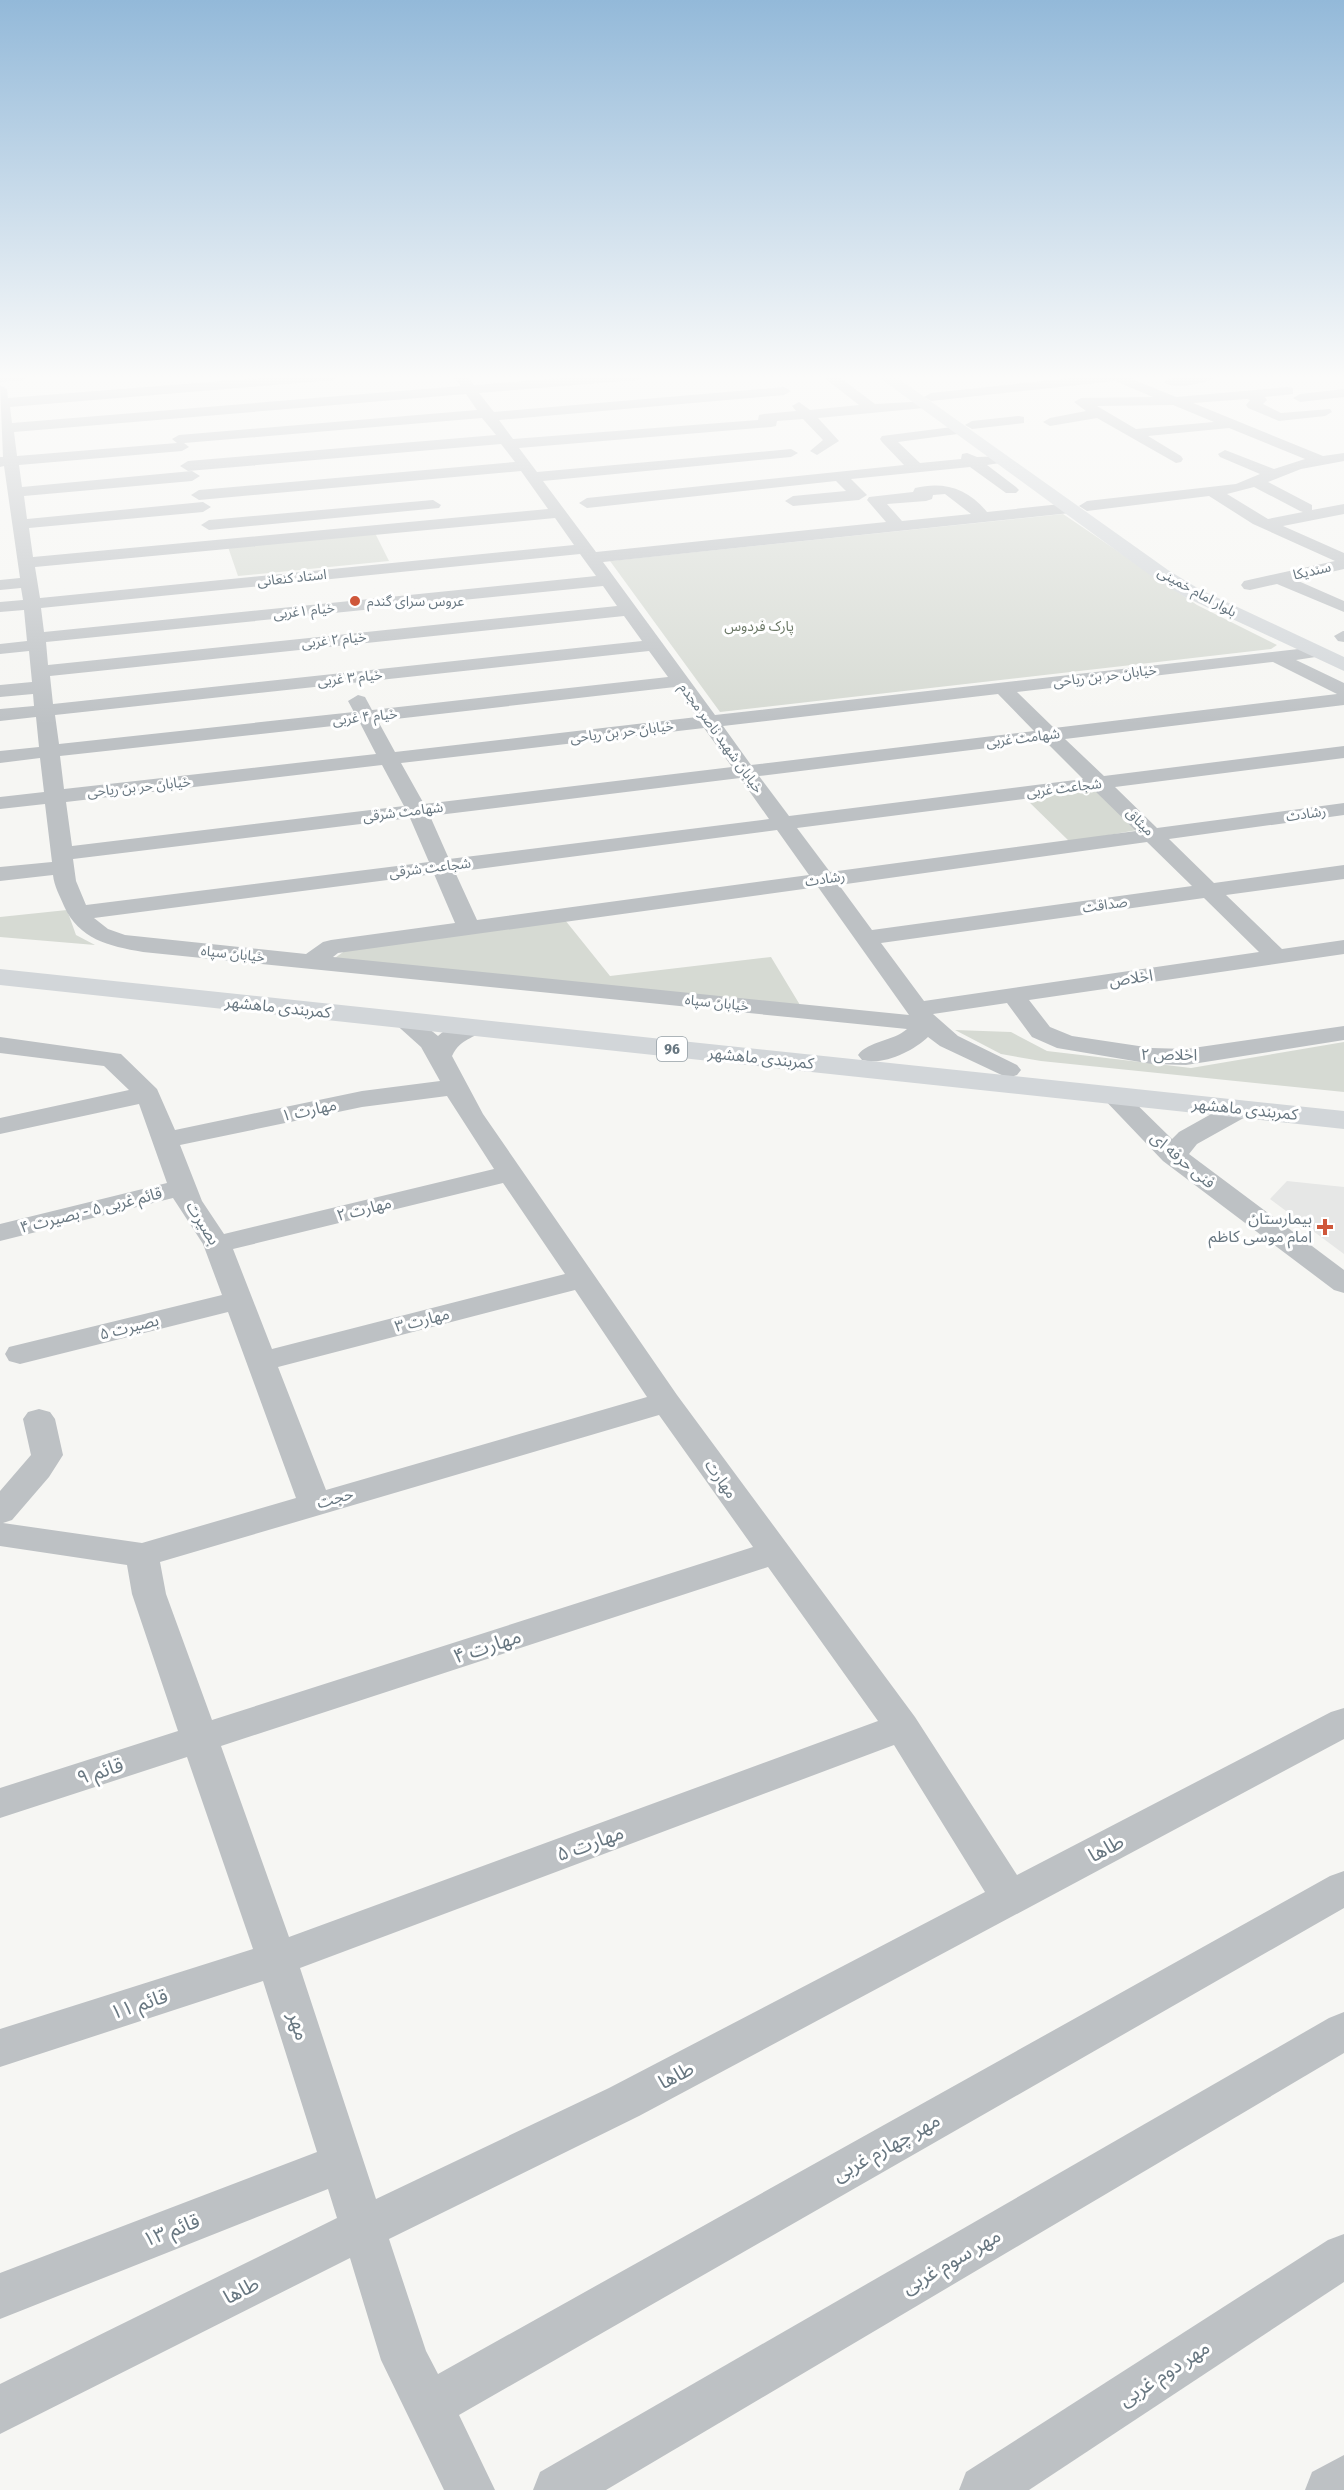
<svg xmlns="http://www.w3.org/2000/svg" width="1344" height="2490" font-family="'Fira Sans Condensed','Noto Sans Arabic',sans-serif">
  <style>
    .built { fill: #e6e7e6 }
    .green { fill: #d6dad3 }
    .lines { fill: none; stroke-linecap: round; stroke-linejoin: round }
    .minor { fill: #bdc1c4; fill-rule: evenodd }
    .major { fill: #d2d6d9; fill-rule: evenodd }
    .poi-dot { fill: #cf573a; stroke: #fff; stroke-width: 2 }
    .labels { text-anchor: middle; dominant-baseline: central; stroke-width: 6; stroke-linejoin: round; paint-order: stroke }
    .far-street-label { font-size: 14px; fill: #687781; stroke: #fff }
    .far-poi-label { font-size: 14px; fill: #687781; stroke: #fff; text-anchor: start }
    .far-park-label { font-size: 14px; fill: #6b7866; stroke: #fff }
    .shield { fill: #fff; stroke: #95a0a7; stroke-width: 1.5 }
    .shield-label { font-size: 15px; font-weight: bold; fill: #687781 }
    .street-label { font-size: 16px; fill: #687781; stroke: #fff }
    .poi-label { font-size: 16px; fill: #687781; stroke: #fff; text-anchor: end }
    .near-street-label { font-size: 20px; fill: #687781; stroke: #fff }
  </style>
  <rect width="100%" height="100%" fill="#f6f6f3"/>
  <polygon class="built" points="1287,1181 1344,1187 1344,1254 1270,1199"/>
  <g class="green">
    <polygon points="1063,514 1197,605 1277,645 1271,649 720,712 610,561"/>
    <polygon points="375,533 389,561 238,576 228,547"/>
    <polygon points="1094,789 1137,830 1070,842 1025,798"/>
    <polygon points="67,910 76,935 95,945 0,937 0,917"/>
    <polygon points="565,920 610,976 771,957 800,1005 332,960 346,950"/>
    <polygon points="955,1030 1011,1032 1047,1051 1191,1068 1344,1042 1344,1092 1041,1061 1001,1054"/>
  </g>
  <g class="lines">
    <g class="minor">
      <polygon points="0,376 31,376 24,380 0,382"/>
      <path d="M284,376H341L334,380L10,407L12,423L461,386L453,376H467L474,385L588,376H644L637,380L479,393L494,412L784,387L791,391L784,395L499,420L513,439L758,420L759,415L764,414L796,411L792,406L799,402L810,410L859,405L822,376H838L875,404L929,401V407L924,408L818,418L839,441L817,455L810,451L823,440L803,419L777,421L776,426L771,427L519,448L537,472L791,449L798,453L791,457L543,481L596,552L886,522L867,500L869,497L913,492L915,488C943,481 968,488 987,512L1070,503L1078,508L1070,513L603,562L715,715L1316,647L1322,648L1325,652L1322,656L1296,660L1344,683V705L1065,739L1104,776L1344,746V758L1115,787L1157,828L1344,803V815L1169,839L1214,883L1344,865V879L1226,895L1282,949L1344,940V954L1029,1000L1050,1027L1072,1036L1152,1048L1186,1049L1344,1026V1040L1186,1065L1152,1064L1057,1048L1032,1037L1007,1003L933,1014L958,1036L1017,1065L1021,1070L1017,1075L1008,1078L940,1046L928,1037C913,1051 884,1066 862,1060L858,1055C868,1041 894,1041 907,1029L143,952C108,946 79,939 64,906C60,896 54,886 53,875L0,881V867L52,862L45,804L0,809V797L44,792L40,758L0,763V751L39,747L36,717L0,721V709L34,706L33,694L0,697V685L32,682L29,651L0,654V644L27,641L24,610L0,612V602L23,600L21,588L0,590V580L20,578L4,466L0,467V457H3L0,385L7,389L8,398ZM466,394L477,410L179,435L172,439L177,443L17,456L14,432ZM482,418L496,435L188,461L180,466L188,471L501,444L515,462L199,490L191,495L199,500L521,471L548,509L33,557L29,528L203,512L211,507L203,502L27,519L24,496L192,481L200,476L192,471L22,487L19,465L182,451L189,447L184,443ZM945,494L971,514L902,521L887,504L926,501L932,499L933,495ZM555,518L574,545L40,598L35,567ZM580,554L596,576L44,632L41,608ZM603,586L617,606L48,665L46,642ZM624,616L642,641L53,704L50,676ZM649,651L668,677L372,710L365,697L358,695L348,701L354,712L59,744L55,715ZM1273,662L1337,694L1054,728L1017,692ZM675,687L697,717L395,752L378,721ZM998,694L1034,731L751,765L723,726ZM360,723L376,754L64,789L60,756ZM704,728L732,767L424,804L401,763ZM1045,741L1083,779L789,816L759,776ZM382,765L404,806L72,846L66,802ZM740,778L769,819L449,859L430,816ZM1094,790L1136,831L830,872L797,828ZM410,818L429,862L86,905L76,881L73,859ZM777,830L809,875L477,920L455,872ZM1147,842L1192,886L872,930L839,885ZM434,874L455,923L331,940L323,942L306,954L125,935L108,929L94,918ZM818,887L909,1015L333,957L338,953ZM1204,898L1259,952L924,1001L881,943Z"/>
      <path d="M1089,376H1134L1132,379L1176,397L1288,387L1293,388V394L1265,397L1267,400L1263,404L1281,413L1330,409L1332,412L1325,416L1279,421L1248,408L1246,405L1250,400L1247,399L1193,403L1323,456L1344,453V461L1301,469L1268,482L1312,505V510L1344,504V514L1283,526L1344,553V569L1296,580L1344,601V612L1277,584L1250,590L1244,589L1241,585L1244,581L1335,561L1253,524L1209,496L1087,511L1079,506L1087,501L1236,484L1260,474L1220,457L1218,454L1225,450L1274,469L1305,459L1229,428L1148,436L1181,456L1183,459L1181,462L1176,463L1097,418L1050,426L1043,422L1050,418L1086,411L1074,402L1081,398L1153,397L1115,381L931,401L924,397L931,393ZM1173,405L1214,422L1136,429L1097,406ZM1254,487L1300,511L1303,512L1268,519L1227,494Z"/>
      <path d="M1185,376H1214L1215,377C1207,384 1172,390 1164,382L1166,379Z"/>
      <polygon points="1344,389 1344,397 1300,402 1293,398 1300,394"/>
      <polygon points="1019,416 1024,417 1024,423 972,429 965,425 972,421"/>
      <polygon points="960,426 965,427 967,430 965,433 898,442 920,463 961,459 962,454 967,453 977,457 1006,456 1008,459 1006,462 987,465 1016,487 1019,490 1016,493 1006,493 970,467 851,479 867,495 859,500 793,506 785,501 793,496 846,491 836,481 587,508 579,503 587,498 904,465 882,442 880,439 882,436"/>
      <polygon points="433,500 441,505 439,508 209,530 201,525 209,520"/>
      <polygon points="1343,631 1344,631 1344,642 1338,641 1334,636"/>
      <path d="M403,1013L412,1015L438,1036C449,1026 466,1018 481,1022L484,1027C474,1041 462,1036 452,1056L483,1114L677,1395L915,1717L1017,1875L1331,1712L1344,1708V1739L639,2116L389,2239L426,2351L438,2374L1330,1876L1344,1871V1908L459,2415L495,2490H444L381,2360L350,2258L0,2434V2384L337,2218L328,2189L0,2319V2273L317,2152L263,1981L0,2067V2029L253,1949L187,1757L0,1818V1788L178,1731L132,1594L127,1565L0,1546V1491L31,1455L23,1419L28,1412L39,1409L50,1412L55,1419L63,1455L49,1477L12,1520L3,1523L142,1543L296,1498L228,1312L20,1364L9,1361L5,1354L9,1347L222,1295L203,1244L173,1198L0,1241V1224L167,1183L139,1104L0,1134V1118L129,1090L104,1066L0,1053V1037L121,1054L157,1089L175,1130L362,1091L440,1081L421,1047L391,1020L394,1015ZM447,1096L494,1169L224,1234L202,1201L180,1145L362,1107ZM503,1183L565,1274L272,1349L233,1249ZM575,1290L647,1397L326,1490L278,1367ZM659,1415L753,1547L212,1720L166,1594L160,1562ZM768,1567L878,1721L289,1937L221,1746ZM894,1745L985,1892L609,2088L376,2199L300,1968Z"/>
      <polygon points="1113,1087 1122,1090 1172,1139 1179,1132 1231,1103 1240,1101 1249,1103 1253,1109 1249,1115 1197,1144 1189,1154 1344,1270 1344,1293 1334,1290 1163,1161 1100,1095 1104,1090"/>
      <polygon points="1344,2012 1344,2053 606,2490 533,2490 540,2472 1329,2018"/>
      <polygon points="1344,2234 1344,2282 1029,2490 959,2490 966,2472 1328,2240"/>
      <polygon points="1344,2455 1344,2490 1305,2490 1312,2472"/>
    </g>
    <g class="major">
      <polygon points="877,376 895,376 1168,570 1199,589 1344,657 1344,671 1185,597 1154,578"/>
      <polygon points="0,969 1344,1111 1344,1129 0,985"/>
    </g>
  </g>
  <linearGradient id="sky" x2="0" y2="1"><stop stop-color="#93b9d9"/><stop offset="0.52" stop-color="#fbfbfa"/><stop offset="1" stop-color="#fbfbfa" stop-opacity="0"/></linearGradient>
  <rect width="1344" height="725" fill="url(#sky)"/>
  <g class="poi-dot">
    <circle cx="355" cy="601" r="6"/>
    <path d="M1322 1218h6v6h6v6h-6v6h-6v-6h-6v-6h6z"/>
  </g>
  <g class="labels">
    <g class="far-street-label">
      <text transform="translate(1312 571) rotate(-13)">سندیکا</text>
      <text transform="translate(292 578) rotate(-6)">استاد کنعانی</text>
      <text transform="translate(1197 592) rotate(29)">بلوار امام خمینی</text>
      <text transform="translate(304 611) rotate(-6)">خیام ۱غربی</text>
      <text transform="translate(334 640) rotate(-6)">خیام ۲ غربی</text>
      <text transform="translate(1105 676) rotate(-7)">خیابان حر بن ریاحی</text>
      <text transform="translate(350 678) rotate(-6)">خیام ۳ غربی</text>
      <text transform="translate(365 717) rotate(-6)">خیام ۴ غربی</text>
      <text transform="translate(622 732) rotate(-7)">خیابان حر بن ریاحی</text>
      <text transform="translate(721 738) rotate(54)">خیابان شهید ناصر مجدم</text>
      <text transform="translate(1023 738) rotate(-7)">شهامت غربی</text>
      <text transform="translate(139 787) rotate(-6)">خیابان حر بن ریاحی</text>
      <text transform="translate(1064 788) rotate(-7)">شجاعت غربی</text>
      <text transform="translate(403 812) rotate(-7)">شهامت شرقی</text>
      <text transform="translate(1306 814) rotate(-8)">رشادت</text>
      <text transform="translate(1140 822) rotate(44)">میثاق</text>
      <text transform="translate(430 868) rotate(-7)">شجاعت شرقی</text>
      <text transform="translate(825 879) rotate(-8)">رشادت</text>
      <text transform="translate(1105 905) rotate(-8)">صداقت</text>
      <text transform="translate(233 954) rotate(6)">خیابان سپاه</text>
      <text transform="translate(717 1003) rotate(6)">خیابان سپاه</text>
    </g>
    <g class="far-poi-label">
      <text x="367" y="601">عروس سرای گندم</text>
    </g>
    <g class="far-park-label">
      <text x="759" y="626">پارک فردوس</text>
    </g>
    <rect class="shield" x="657" y="1037" width="30" height="24" rx="4.5"/>
    <g class="shield-label">
      <text x="672" y="1049">96</text>
    </g>
    <g class="street-label">
      <text transform="translate(1131 978) rotate(-8)">اخلاص</text>
      <text transform="translate(278 1007) rotate(6)">کمربندی ماهشهر</text>
      <text x="1169" y="1054">اخلاص ۲</text>
      <text transform="translate(761 1058) rotate(6)">کمربندی ماهشهر</text>
      <text transform="translate(1245 1109) rotate(6)">کمربندی ماهشهر</text>
      <text transform="translate(309 1110) rotate(-12)">مهارت ۱</text>
      <text transform="translate(1183 1160) rotate(40)">فنی حرفه ای</text>
      <text transform="translate(364 1209) rotate(-14)">مهارت ۲</text>
      <text transform="translate(91 1210) rotate(-14)">قائم غربی ۵ - بصیرت ۴</text>
      <text transform="translate(203 1223) rotate(58)">بصیرت</text>
      <text transform="translate(422 1320) rotate(-14)">مهارت ۳</text>
      <text transform="translate(129 1327) rotate(-14)">بصیرت ۵</text>
      <text transform="translate(721 1479) rotate(55)">مهارت</text>
      <text transform="translate(335 1498) rotate(-16)">حجت</text>
    </g>
    <g class="poi-label">
      <text x="1312" y="1218">بیمارستان<tspan x="1312" dy="18">امام موسی کاظم</tspan></text>
    </g>
    <g class="near-street-label">
      <text transform="translate(487 1646) rotate(-18)">مهارت ۴</text>
      <text transform="translate(100 1771) rotate(-18)">قائم ۹</text>
      <text transform="translate(590 1843) rotate(-20)">مهارت ۵</text>
      <text transform="translate(1106 1848) rotate(-28)">طاها</text>
      <text transform="translate(139 2004) rotate(-18)">قائم ۱۱</text>
      <text transform="translate(299 2026) rotate(72)">مهر</text>
      <text transform="translate(676 2075) rotate(-28)">طاها</text>
      <text transform="translate(886 2147) rotate(-29)">مهر چهارم غربی</text>
      <text transform="translate(171 2230) rotate(-21)">قائم ۱۳</text>
      <text transform="translate(951 2261) rotate(-30)">مهر سوم غربی</text>
      <text transform="translate(241 2290) rotate(-27)">طاها</text>
      <text transform="translate(1164 2373) rotate(-33)">مهر دوم غربی</text>
    </g>
  </g>
</svg>
